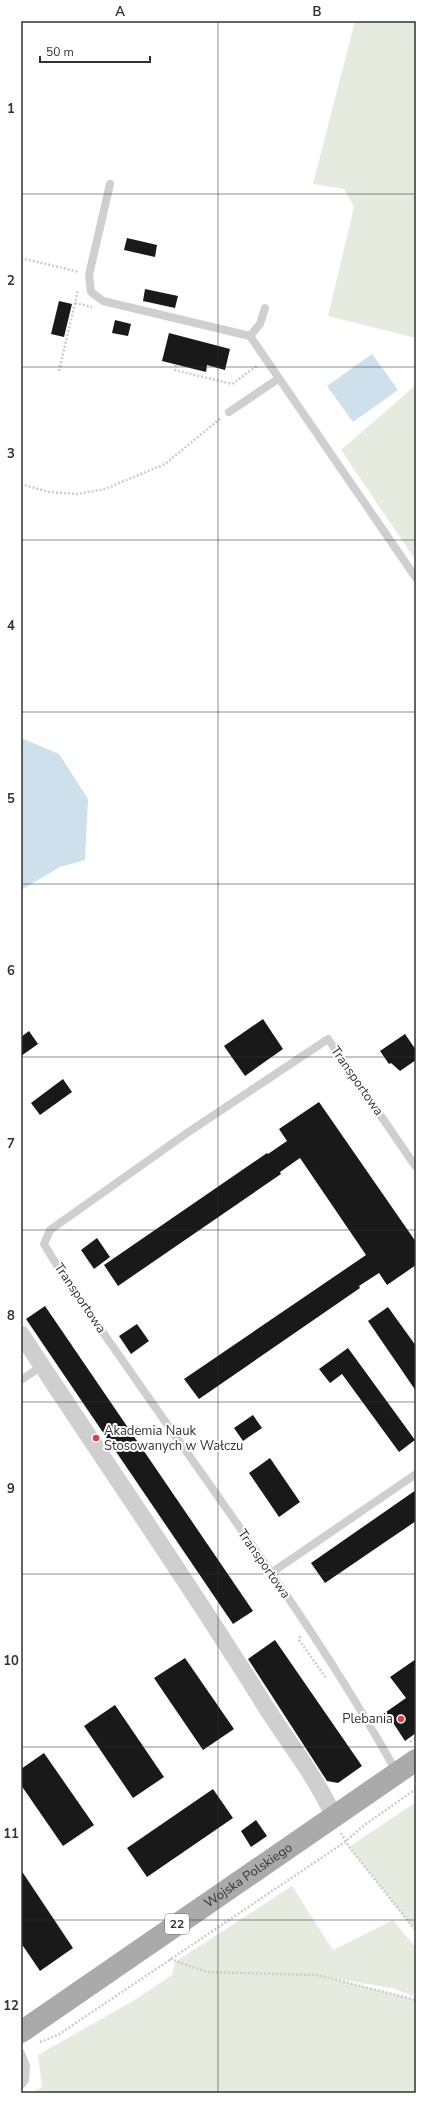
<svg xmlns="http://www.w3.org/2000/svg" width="437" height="2114" font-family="'Nunito Sans',sans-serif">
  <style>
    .green { fill: #e5ebdf }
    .water { fill: #cfe0ed }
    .building { fill: #191919 }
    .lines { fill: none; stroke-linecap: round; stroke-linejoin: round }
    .path { stroke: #ccc; stroke-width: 2.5; stroke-dasharray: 2 2; stroke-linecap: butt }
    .service { stroke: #cfcfcf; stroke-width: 8 }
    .minor { stroke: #cfcfcf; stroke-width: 17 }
    .primary { stroke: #aaa; stroke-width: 22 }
    .grid { fill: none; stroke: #323232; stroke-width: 1; stroke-opacity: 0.55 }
    .poi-dot { fill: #e13d43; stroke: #fff; stroke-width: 1.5 }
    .labels { text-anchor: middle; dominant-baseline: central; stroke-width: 4; stroke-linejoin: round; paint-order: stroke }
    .shield { fill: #fff; stroke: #707070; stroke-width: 1 }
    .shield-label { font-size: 12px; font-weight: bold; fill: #323232 }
    .street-label { font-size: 13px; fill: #323232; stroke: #fff }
    .poi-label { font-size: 13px; fill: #323232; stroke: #fff; text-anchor: start }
    .neatline { fill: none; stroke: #323232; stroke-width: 1.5 }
    .grid-label { font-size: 13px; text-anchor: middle; font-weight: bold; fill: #323232 }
  </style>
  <rect width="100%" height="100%" fill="#fff"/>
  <g class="green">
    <polygon points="355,21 416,21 416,338 328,316 354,207 344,189 313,184"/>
    <polygon points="416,385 416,561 341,450"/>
    <polygon points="416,1802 416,1931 349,1847"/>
    <polygon points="292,1886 333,1950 393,1920 416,1948 416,1997 392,1988 325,1977 416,2000 416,2093 32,2093 42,2087 38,2055 133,2001 172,1975 175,1962"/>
  </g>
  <g class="water">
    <polygon points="372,354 398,390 353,422 327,386"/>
    <polygon points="21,738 59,754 88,799 85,860 60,867 21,890"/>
  </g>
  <g class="building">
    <polygon points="127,238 157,245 155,257 124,250"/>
    <polygon points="145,289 178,296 175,308 143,301"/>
    <polygon points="59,301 72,304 64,337 51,334"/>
    <polygon points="115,320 131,324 128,336 112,333"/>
    <polygon points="169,333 230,349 225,370 207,365 206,372 162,361"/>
    <polygon points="263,1019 283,1049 245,1076 224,1046"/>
    <polygon points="29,1031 38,1044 21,1056 21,1037"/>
    <polygon points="405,1034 416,1050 416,1060 400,1071 391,1063 389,1064 380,1051"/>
    <polygon points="63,1079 72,1092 40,1115 31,1103"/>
    <polygon points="319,1102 416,1242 416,1265 387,1285 379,1273 359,1286 360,1288 199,1399 184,1379 366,1255 300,1158 280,1172 281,1174 118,1286 104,1265 267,1153 268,1154 287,1141 279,1129"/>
    <polygon points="97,1238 110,1257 94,1269 81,1250"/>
    <polygon points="45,1306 253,1611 233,1624 26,1319"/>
    <polygon points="388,1307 416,1346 416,1391 368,1321"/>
    <polygon points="137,1324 149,1341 131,1354 119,1336"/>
    <polygon points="348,1348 415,1440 399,1452 342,1374 330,1383 319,1369"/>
    <polygon points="253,1415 262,1428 243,1441 234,1428"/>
    <polygon points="270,1458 300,1502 279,1517 249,1473"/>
    <polygon points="416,1490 416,1521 325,1583 311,1563"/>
    <polygon points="275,1640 362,1766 338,1783 327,1781 248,1659"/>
    <polygon points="185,1658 234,1729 203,1750 154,1678"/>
    <polygon points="416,1659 416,1733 405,1741 386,1712 406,1698 390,1677"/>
    <polygon points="115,1705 164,1777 133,1798 84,1726"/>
    <polygon points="44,1753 94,1825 63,1846 21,1785 21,1769"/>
    <polygon points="213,1789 233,1818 147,1877 127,1848"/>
    <polygon points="256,1820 267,1836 251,1847 241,1831"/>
    <polygon points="21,1870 73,1948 40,1971 21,1943"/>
  </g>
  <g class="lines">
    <g class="path">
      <polyline points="21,258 79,272"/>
      <polyline points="75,303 92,307"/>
      <polyline points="176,365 175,370 232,384 257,366"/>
      <polyline points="59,371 78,290"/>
      <polyline points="21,484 49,492 77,494 105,489 165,464 221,418"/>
      <polyline points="300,1636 299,1640 326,1678"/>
      <polyline points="410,1742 416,1738"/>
      <polyline points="341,1833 349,1847 416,1931"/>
      <polyline points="170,1959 207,1972 317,1975 416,2000"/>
      <polyline points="40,2042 58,2035 345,1842 363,1826 416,1789"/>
    </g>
    <g class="service">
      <polyline points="110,184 89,275 91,292 103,301 250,336 416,578"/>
      <polyline points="250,336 260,324 265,308"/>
      <polyline points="229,412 278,379"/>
      <polyline points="21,1380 42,1366"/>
      <polyline points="271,1573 416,1474"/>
      <path d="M397,1773C319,1632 221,1503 130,1371C101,1329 70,1288 44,1244L50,1230L187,1133L328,1039L416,1167"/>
      <polyline points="21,2053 26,2066 25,2080 21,2085"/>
    </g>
    <path class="minor" d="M21,1334C100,1455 183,1574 259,1696C283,1736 315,1774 334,1817"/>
    <path class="primary" id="s1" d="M21,2032L416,1760"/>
  </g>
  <path class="grid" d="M218,21V2093M21,194H416M21,367H416M21,540H416M21,712H416M21,884H416M21,1057H416M21,1230H416M21,1402H416M21,1574H416M21,1747H416M21,1920H416"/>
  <g class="poi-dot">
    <circle cx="96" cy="1438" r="4"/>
    <circle cx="401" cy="1719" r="4"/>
  </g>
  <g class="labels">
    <rect class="shield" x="165" y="1914" width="24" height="20" rx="3"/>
    <g class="shield-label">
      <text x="177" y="1924">22</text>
    </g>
    <g class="street-label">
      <text transform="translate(357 1081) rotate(55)">Transportowa</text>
      <text transform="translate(80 1298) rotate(56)">Transportowa</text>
      <text transform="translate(264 1564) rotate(55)">Transportowa</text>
      <text stroke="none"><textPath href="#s1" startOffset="276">Wojska Polskiego</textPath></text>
    </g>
    <g class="poi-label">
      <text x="104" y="1431">Akademia Nauk<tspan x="104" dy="15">Stosowanych w Wałczu</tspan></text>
      <text x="393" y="1719" text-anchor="end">Plebania</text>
    </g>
  </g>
  <rect width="437" height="2114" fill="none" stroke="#ffffff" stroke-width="44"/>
  <path d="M40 56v6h110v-6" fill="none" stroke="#323232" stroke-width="2"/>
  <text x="46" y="56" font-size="12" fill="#323232" stroke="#ffffff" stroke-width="3" paint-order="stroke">50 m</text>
  <rect x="22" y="22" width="393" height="2070" class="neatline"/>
  <g class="grid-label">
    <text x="120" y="16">A</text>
    <text x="317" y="16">B</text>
    <text x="11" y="113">1</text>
    <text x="11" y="285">2</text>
    <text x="11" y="458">3</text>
    <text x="11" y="630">4</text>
    <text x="11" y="803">5</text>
    <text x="11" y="975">6</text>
    <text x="11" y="1148">7</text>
    <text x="11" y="1320">8</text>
    <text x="11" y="1493">9</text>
    <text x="11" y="1665">10</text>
    <text x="11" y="1838">11</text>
    <text x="11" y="2010">12</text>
  </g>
</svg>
